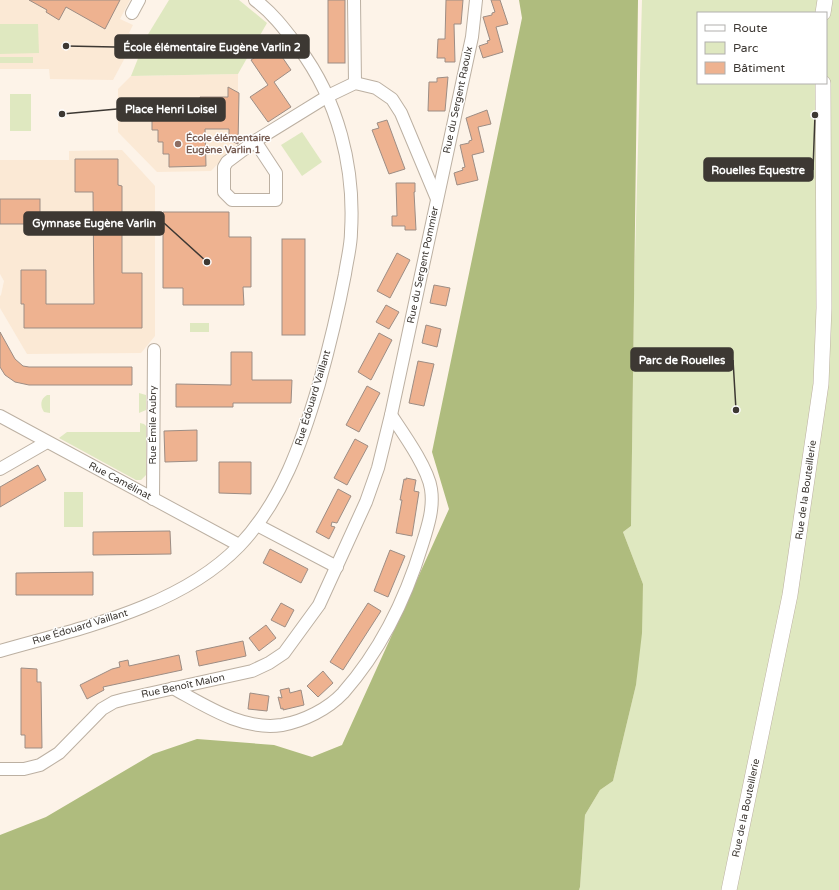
<svg xmlns="http://www.w3.org/2000/svg" width="839" height="890" font-family="'Varela Round',sans-serif">
  <style>
    .built { fill: #fbe9d5 }
    .green { fill: #dfe8c0; fill-rule: evenodd }
    .forest { fill: #afbc7e }
    .building { fill: #eeb290; stroke: #9d8d84 }
    .lines { fill: none; stroke-linecap: round; stroke-linejoin: round }
    .minor-casing { stroke: #bcb0a2; stroke-width: 14 }
    .tertiary-casing { stroke: #bcb0a2; stroke-width: 16 }
    .minor { stroke: #fff; stroke-width: 12 }
    .tertiary { stroke: #fff; stroke-width: 15 }
    .education-dot { fill: #8d6e63; stroke: #fff; stroke-width: 1.5 }
    .labels { text-anchor: middle; dominant-baseline: central; stroke-width: 3; stroke-linejoin: round; paint-order: stroke }
    .street-label { font-size: 10px; fill: #3d3833; stroke: #fff }
    .education-label { font-size: 10px; font-weight: bold; fill: #785e54; stroke: #fff; text-anchor: start }
    .leader { fill: none; stroke: #3d3833; stroke-width: 1.5 }
    .callout-dot { fill: #3d3833; stroke: #fff; stroke-width: 1.5 }
    .callout { fill: #3d3833; stroke: #3d3833; stroke-width: 1.5 }
    .callout-label { font-size: 11px; text-anchor: middle; font-weight: bold; fill: #fff }
  </style>
  <rect width="100%" height="100%" fill="#fdf3e8"/>
  <g class="built">
    <polygon points="0,0 130,0 120,19 133,25 129,33 136,37 113,80 50,79 49,69 0,69"/>
    <polygon points="238,74 238,142 211,171 157,172 118,132 118,120 123,119 123,100 118,99 118,89 131,76"/>
    <polygon points="122,150 155,186 155,336 141,353 27,354 0,308 0,296 1,295 4,281 0,274 0,160 69,160 69,151"/>
  </g>
  <g class="green">
    <polygon points="169,0 239,0 267,23 238,74 131,76 147,36"/>
    <path d="M642,0H839V890H579L580,887L585,815L600,790L613,781L636,685L643,584L623,532L631,526L634,294ZM698,13H826V83H698Z"/>
    <polygon points="0,24 38,24 39,53 0,54"/>
    <rect x="0" y="57" width="33" height="6"/>
    <rect x="10" y="94" width="21" height="37"/>
    <polygon points="302,132 322,162 302,176 281,145"/>
    <rect x="190" y="323" width="19" height="9"/>
    <polygon points="139,393 146,395 146,410 139,413"/>
    <path d="M47,395H50V413L44,412C40,406 40,399 47,395Z"/>
    <polygon points="140,423 144,424 146,426 146,475 141,480 136,480 59,438 67,432 140,432"/>
    <rect x="64" y="492" width="19" height="35"/>
  </g>
  <polygon class="forest" points="519,0 638,0 631,526 623,532 643,584 642,633 636,685 613,781 600,790 585,815 580,887 579,890 0,890 0,835 46,817 153,754 197,739 274,745 312,757 342,745 449,509 432,452 522,18"/>
  <g class="building">
    <polygon points="29,0 120,0 105,29 66,7 59,20 46,12 47,10"/>
    <rect x="328" y="0" width="17" height="63"/>
    <polygon points="446,0 463,0 461,24 454,24 455,62 445,62 445,58 437,58 438,39 445,39"/>
    <polygon points="491,0 500,0 508,24 496,27 503,52 483,58 479,46 488,43 487,41 490,40 483,17 492,15 492,13 495,12"/>
    <polygon points="274,45 291,70 274,82 291,107 268,122 250,97 268,85 251,60"/>
    <polygon points="448,77 445,111 428,111 429,82 437,82 437,78"/>
    <polygon points="228,87 239,93 238,144 229,140 229,129 205,129 206,166 169,167 169,154 163,154 163,142 158,142 158,130 152,130 152,118 200,117 200,97 228,97"/>
    <polygon points="487,110 491,124 478,127 484,152 472,155 478,180 457,185 454,173 463,170 462,168 465,167 460,145 469,143 469,141 472,140 466,118"/>
    <polygon points="387,120 405,169 389,174 372,130 379,128 377,123"/>
    <polygon points="75,159 118,159 118,185 122,186 122,273 142,273 142,328 24,328 24,304 21,304 21,270 46,270 46,304 94,304 93,192 75,192"/>
    <polygon points="396,183 415,183 415,192 414,192 416,230 405,230 405,226 392,226 392,216 397,216"/>
    <rect x="0" y="199" width="40" height="25"/>
    <polygon points="163,212 229,212 229,237 251,237 251,287 243,287 244,305 183,305 183,288 163,288"/>
    <rect x="282" y="239" width="23" height="96"/>
    <polygon points="397,253 410,260 390,298 377,291"/>
    <polygon points="434,285 450,288 446,306 430,303"/>
    <polygon points="386,305 399,312 389,329 376,322"/>
    <polygon points="426,325 441,329 437,347 422,343"/>
    <polygon points="0,332 15,359 23,366 29,367 132,367 132,385 29,385 15,382 5,375 0,367"/>
    <polygon points="379,333 392,340 371,380 358,372"/>
    <polygon points="231,352 252,352 252,380 292,380 291,403 233,403 233,407 176,407 176,384 231,385"/>
    <polygon points="418,361 434,364 424,406 409,403"/>
    <polygon points="367,386 380,393 359,432 346,425"/>
    <polygon points="197,430 197,461 165,462 164,431"/>
    <polygon points="355,439 368,446 347,485 334,478"/>
    <polygon points="219,462 251,462 251,494 219,493"/>
    <polygon points="38,465 46,480 0,507 0,487"/>
    <polygon points="406,478 416,480 414,491 419,492 412,536 396,533 402,500 400,500 404,479 406,480"/>
    <polygon points="338,489 351,496 337,523 332,522 331,526 335,527 329,539 316,532"/>
    <polygon points="170,531 171,554 93,555 93,532"/>
    <polygon points="270,549 308,569 301,583 263,563"/>
    <polygon points="390,550 405,556 388,597 374,591"/>
    <polygon points="93,572 93,595 16,595 16,573"/>
    <polygon points="281,603 294,610 285,627 271,620"/>
    <polygon points="368,603 381,611 343,670 330,662"/>
    <polygon points="266,625 276,638 259,651 249,638"/>
    <polygon points="243,641 246,656 199,666 196,651"/>
    <polygon points="179,655 182,670 103,687 104,690 87,699 80,685 112,669 120,667 119,662 128,660 129,666"/>
    <polygon points="21,668 37,669 37,682 41,682 42,748 25,748 25,735 21,735"/>
    <polygon points="323,671 333,683 318,697 307,686"/>
    <polygon points="289,688 290,693 301,690 304,705 283,710 283,708 281,709 278,697 282,698 280,690"/>
    <polygon points="250,693 269,696 267,711 248,709"/>
  </g>
  <g class="lines">
    <g class="minor-casing">
      <g id="minor">
        <polyline points="354,0 355,83"/>
        <polyline points="132,13 139,0"/>
        <polyline points="255,141 276,173 276,200 232,200 224,192 224,167 227,162 255,141 328,96 355,83 376,88 392,99 401,113 437,199"/>
        <polyline points="0,416 239,545"/>
        <polyline points="0,469 47,442"/>
        <polyline points="153,499 154,350"/>
        <polyline points="257,525 337,567"/>
        <path d="M0,651C80,628 179,608 239,546C282,501 302,442 319,384C329,348 338,311 345,274C347,260 351,246 351,232C355,167 338,100 299,48C286,31 273,13 255,0"/>
        <path d="M173,688C206,706 243,731 282,725C304,721 328,709 343,693C380,651 406,598 422,545C428,526 434,508 431,489C428,468 403,433 391,415"/>
        <polyline points="0,769 24,769 40,765 59,753 102,709 114,702 125,699 252,671 269,663 284,653 319,605 366,502 378,468 391,415 472,37 476,0"/>
      </g>
    </g>
    <g class="tertiary-casing">
      <g id="tertiary">
        <polyline points="823,13 825,0"/>
        <polyline points="729,890 790,595 821,384 824,308 823,83"/>
      </g>
    </g>
    <use href="#minor" class="minor"/>
    <use href="#tertiary" class="tertiary"/>
  </g>
  <circle class="education-dot" cx="178" cy="144" r="4"/>
  <g class="labels">
    <g class="street-label">
      <text transform="translate(458 100) rotate(-78)">Rue du Sergent Raoulx</text>
      <text transform="translate(423 265) rotate(-78)">Rue du Sergent Pommier</text>
      <text transform="translate(313 398) rotate(-73)">Rue Édouard Vaillant</text>
      <text transform="translate(153 425) rotate(-90)">Rue Émile Aubry</text>
      <text transform="translate(120 481) rotate(28)">Rue Camélinat</text>
      <text transform="translate(806 490) rotate(-82)">Rue de la Bouteillerie</text>
      <text transform="translate(80 627) rotate(-17)">Rue Édouard Vaillant</text>
      <text transform="translate(183 686) rotate(-12)">Rue Benoît Malon</text>
      <text transform="translate(746 808) rotate(-78)">Rue de la Bouteillerie</text>
    </g>
    <g class="education-label">
      <text x="186" y="138">École élémentaire<tspan x="186" dy="12">Eugène Varlin 1</tspan></text>
    </g>
  </g>
  <path class="leader" d="M66 46L115 47M62 114L117 109M815 115L813 170M207 262L164 223M736 410L733 360"/>
  <g class="callout-dot">
    <circle cx="66" cy="46" r="4"/>
    <circle cx="62" cy="114" r="4"/>
    <circle cx="815" cy="115" r="4"/>
    <circle cx="207" cy="262" r="4"/>
    <circle cx="736" cy="410" r="4"/>
  </g>
  <g class="callout">
    <rect x="115" y="35" width="194" height="23" rx="4"/>
    <rect x="117" y="98" width="108" height="23" rx="4"/>
    <rect x="704" y="158" width="109" height="23" rx="4"/>
    <rect x="24" y="212" width="140" height="23" rx="4"/>
    <rect x="631" y="348" width="102" height="23" rx="4"/>
  </g>
  <g class="callout-label">
    <text x="212" y="51">École élémentaire Eugène Varlin 2</text>
    <text x="171" y="113">Place Henri Loisel</text>
    <text x="758" y="174">Rouelles Equestre</text>
    <text x="94" y="227">Gymnase Eugène Varlin</text>
    <text x="682" y="364">Parc de Rouelles</text>
  </g>
  <rect x="697" y="12" width="130" height="72" fill="#ffffff" stroke="#b1afad"/>
  <rect x="705" y="25" width="20" height="6" fill="#ffffff" stroke="#b1afad"/>
  <text x="733" y="32" font-size="12" fill="#3d3833">Route</text>
  <rect x="705" y="42" width="20" height="12" fill="#dfe8c0" stroke="#b1afad"/>
  <text x="733" y="52" font-size="12" fill="#3d3833">Parc</text>
  <rect x="705" y="62" width="20" height="12" fill="#eeb290" stroke="#b1afad"/>
  <text x="733" y="72" font-size="12" fill="#3d3833">Bâtiment</text>
</svg>
